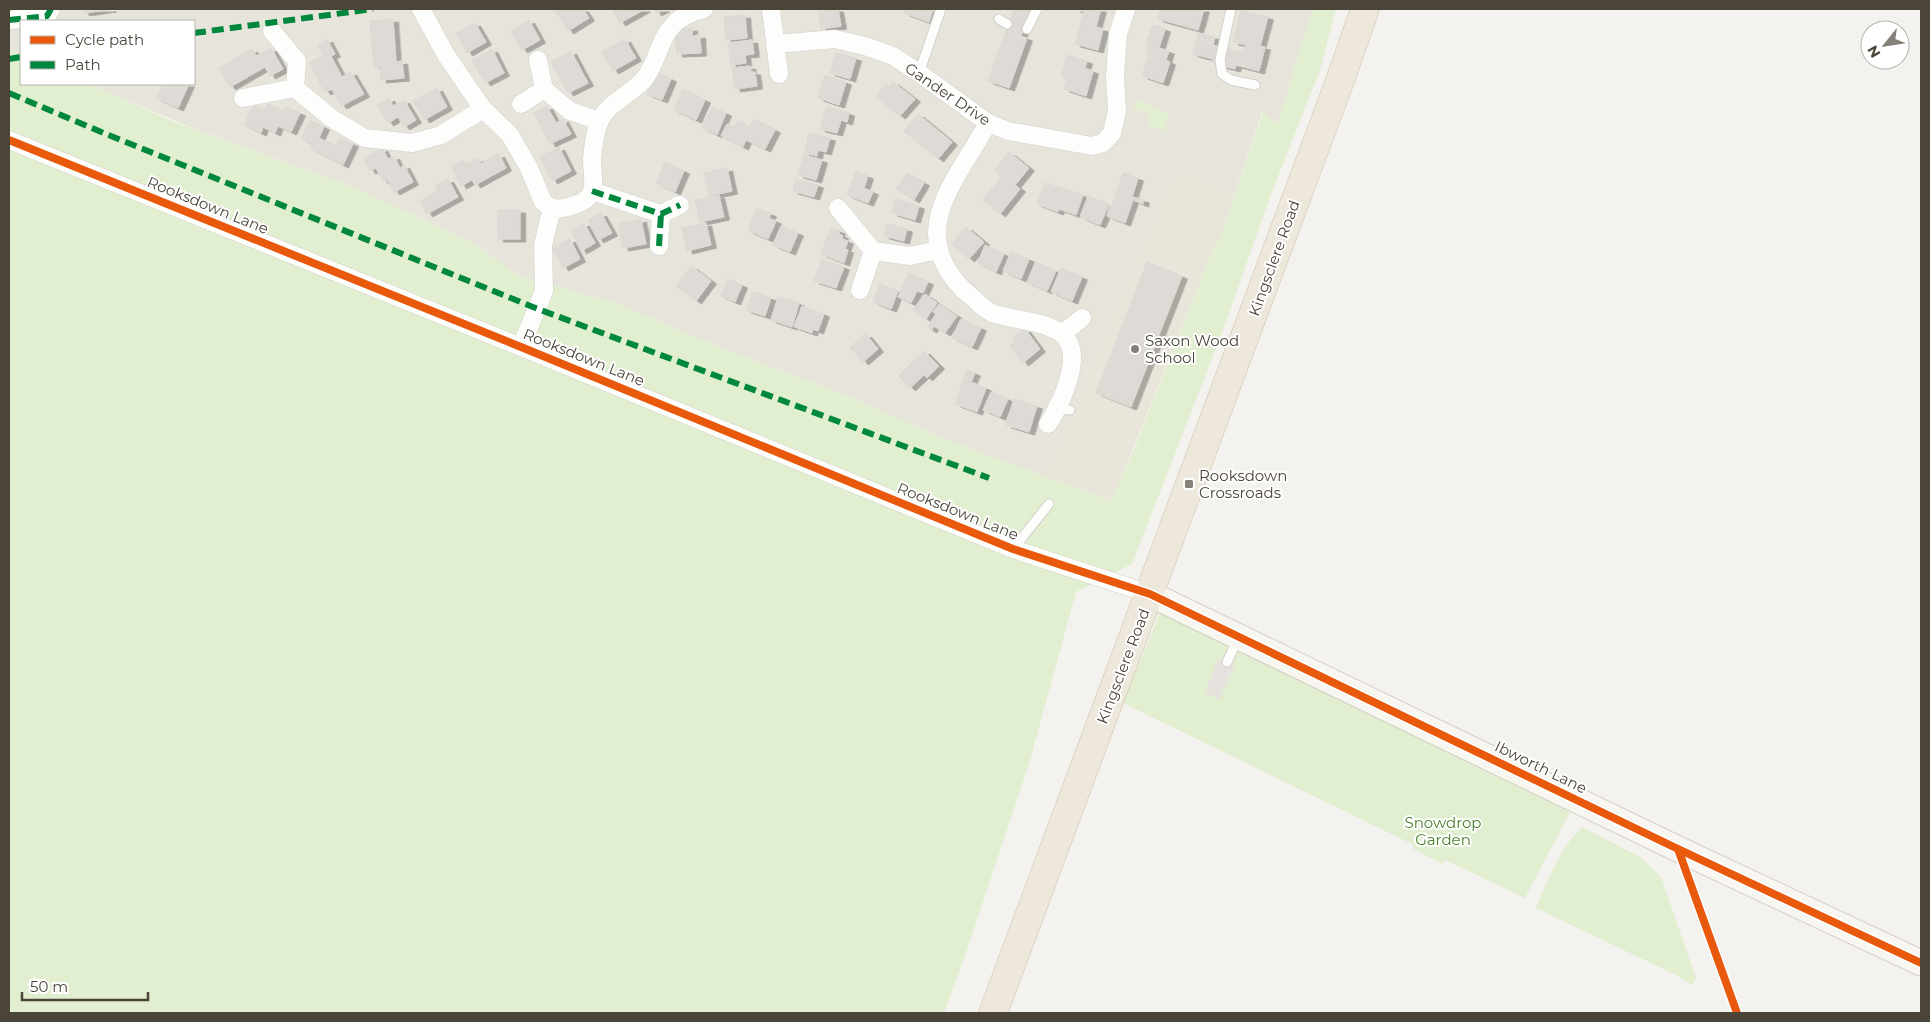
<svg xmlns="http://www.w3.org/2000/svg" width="1930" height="1022" font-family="Montserrat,sans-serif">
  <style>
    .residential { fill: #e7e4dc }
    .education { fill: #eae5da }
    .green { fill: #e1eecf }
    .parking { fill: #e6e3df }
    .building { fill: #dedbd6; stroke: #dcd9d4; filter: url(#shadow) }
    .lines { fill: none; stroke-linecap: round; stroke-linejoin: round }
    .lane-casing { stroke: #d2d0cb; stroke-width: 11 }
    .street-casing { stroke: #d2d0cb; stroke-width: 19 }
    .secondary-casing { stroke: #d3cfc5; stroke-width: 27 }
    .highway-casing { stroke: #ccbfa9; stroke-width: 29 }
    .lane { stroke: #fdfdfc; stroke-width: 9 }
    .street { stroke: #fdfdfc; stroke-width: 18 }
    .secondary { stroke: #f7f6f1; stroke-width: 25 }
    .highway { stroke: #ede8db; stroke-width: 28 }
    .quiet { stroke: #00873e; stroke-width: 6; stroke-dasharray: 12 6; stroke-linecap: butt }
    .cycleway-casing { stroke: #fff; stroke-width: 11 }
    .cycleway { stroke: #e8590c; stroke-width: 8 }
    .poi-dot { fill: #868178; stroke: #fff; stroke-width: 2 }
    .labels { text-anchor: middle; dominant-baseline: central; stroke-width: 4; stroke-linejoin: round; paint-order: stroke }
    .street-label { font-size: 15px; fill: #4b4439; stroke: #fff }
    .poi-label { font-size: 15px; fill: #4b4439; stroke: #fff; text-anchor: start }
    .park-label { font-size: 15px; fill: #4a7f2a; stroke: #fff }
  </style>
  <defs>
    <filter id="shadow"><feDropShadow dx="5.5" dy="3" stdDeviation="0" flood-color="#0004"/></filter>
  </defs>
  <rect width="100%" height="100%" fill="#f4f2ee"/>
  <polygon class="residential" points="9,9 1313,9 1277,125 1262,112 1236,191 1175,166 1043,476 939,437 853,398 718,347 616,303 517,275 473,243 355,188 195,129 88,84 194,84 194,21 21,21 21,56 9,50"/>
  <polygon class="education" points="1175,166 1236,191 1222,234 1214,247 1112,501 1043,476"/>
  <g class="green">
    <polygon points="1313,9 1336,9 1320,70 1270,197 1222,333 1132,564 1076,592 1029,764 965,956 944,1013 9,1013 9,50 21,55 21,84 89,84 172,121 355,188 473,243 517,275 616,303 718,347 853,398 939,437 1111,501 1133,452 1214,247 1222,234 1263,112 1277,125"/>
    <polygon points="1137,100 1169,114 1164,131 1148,125 1150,115 1133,107"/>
    <polygon points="1161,610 1570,812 1525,898 1445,860 1442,864 1412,848 1414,845 1123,703"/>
    <path d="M1582,827L1640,857L1661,877L1696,978L1692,985L1678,976L1536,908C1547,882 1561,846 1582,827Z"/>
  </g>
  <polygon class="parking" points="1218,658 1235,665 1219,700 1205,692"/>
  <g class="building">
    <polygon points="83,9 111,9 84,13"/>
    <polygon points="554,9 583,9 589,18 568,31"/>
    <polygon points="612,9 645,9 620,23"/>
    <polygon points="654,9 664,9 656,13"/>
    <polygon points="818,9 838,9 841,26 821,29"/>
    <polygon points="905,9 933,9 929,22 904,13"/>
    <polygon points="1014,9 1024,9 1030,11 1021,36 1027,38 1009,88 988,81"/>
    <polygon points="1075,9 1101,9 1096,27 1103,29 1098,50 1075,44 1084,12"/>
    <polygon points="1161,9 1204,9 1198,30 1158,19"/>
    <polygon points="1241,10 1268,17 1260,46 1265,47 1259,71 1236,65 1235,69 1212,63 1213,59 1193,54 1198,33 1215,37 1213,45 1243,53 1246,45 1233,42"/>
    <polygon points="745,15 747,38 726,40 724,17"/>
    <polygon points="393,19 396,62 402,61 404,78 381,80 380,67 374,67 370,21"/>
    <polygon points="529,20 540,40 522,50 511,31"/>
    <polygon points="475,23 486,42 467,53 456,33"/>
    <polygon points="1153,25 1165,29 1159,48 1169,51 1166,60 1170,62 1163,83 1142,76 1149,56 1147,53 1148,46 1146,43"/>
    <polygon points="692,28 692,36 700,35 701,53 677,54 675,29"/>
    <polygon points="327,39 335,54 331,56 342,77 351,72 364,94 341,106 332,89 325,92 309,63 323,55 317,45"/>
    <polygon points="625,39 636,58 613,71 602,52"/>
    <polygon points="752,40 754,54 745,55 746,63 731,65 728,43"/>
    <polygon points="271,48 283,69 270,76 265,67 230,87 219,68 252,49 256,56"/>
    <polygon points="492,49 504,73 485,83 472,60"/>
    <polygon points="571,51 588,83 568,93 551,62"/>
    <polygon points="836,53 856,58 850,79 830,73"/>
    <polygon points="1067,55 1087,61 1085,68 1093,71 1086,96 1064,89 1067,78 1061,76"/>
    <polygon points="750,66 751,72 755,72 757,86 735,89 732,68"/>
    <polygon points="657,72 671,79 662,100 647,94"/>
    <polygon points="825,75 846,82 839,105 818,98"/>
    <polygon points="893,82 915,99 900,116 876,97 886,84 889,86"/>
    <polygon points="163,84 189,84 178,108 156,98"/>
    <polygon points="437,88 447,107 424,120 413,101"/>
    <polygon points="683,89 705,100 696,120 674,110"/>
    <polygon points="389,98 393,106 404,100 416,120 404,127 398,117 388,123 377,105"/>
    <polygon points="268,104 284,111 286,107 300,113 291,132 278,126 275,133 263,127 261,133 244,125 254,105 265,110"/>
    <polygon points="547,106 556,123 563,119 571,134 550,144 534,113"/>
    <polygon points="712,107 726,113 717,135 702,128"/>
    <polygon points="827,107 849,113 847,122 841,120 837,133 820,129"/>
    <polygon points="918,114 952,142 938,159 904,131"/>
    <polygon points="754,119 775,130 765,149 746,140 743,147 721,136 727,124 734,128 738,121 750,127"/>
    <polygon points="310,120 324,127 319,138 336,146 340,138 353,144 343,165 311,149 313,145 301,139"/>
    <polygon points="809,133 830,138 826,152 818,150 817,156 804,153"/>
    <polygon points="559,147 571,171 552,181 540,157"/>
    <polygon points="382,148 388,159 394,156 400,168 404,165 413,182 394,192 387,179 383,181 376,168 370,171 363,159"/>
    <polygon points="1009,152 1029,168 1015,185 1020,189 1000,214 983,200 1002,176 994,170"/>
    <polygon points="499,154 506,168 475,185 472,180 461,186 451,166 463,160 466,165 478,158 480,164"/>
    <polygon points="804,155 822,160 816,180 798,175"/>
    <polygon points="665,162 684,171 675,192 656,183"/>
    <polygon points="727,168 732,191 709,196 704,173"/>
    <polygon points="856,172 868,176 864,188 873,192 868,203 847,195"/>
    <polygon points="907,173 924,183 914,200 896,189"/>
    <polygon points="1123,173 1138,178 1132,197 1144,200 1143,204 1133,200 1125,223 1107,216 1110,205 1112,206"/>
    <polygon points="448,179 458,197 427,214 420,201 438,191 435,186"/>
    <polygon points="796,179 818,185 814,197 793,191"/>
    <polygon points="1045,183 1083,195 1076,215 1059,209 1058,212 1037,204"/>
    <polygon points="719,195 724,217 700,222 695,200"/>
    <polygon points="1088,196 1109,204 1100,225 1080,217"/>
    <polygon points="896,199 919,206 915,220 892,213"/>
    <polygon points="757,208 771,214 769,218 776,221 768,239 748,231"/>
    <rect x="498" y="210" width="22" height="29"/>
    <polygon points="601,213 612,233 598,240 588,220"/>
    <polygon points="641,219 646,244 623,248 618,224"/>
    <polygon points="584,223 595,243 581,251 571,230"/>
    <polygon points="706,223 711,245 687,251 682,228"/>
    <polygon points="887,224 907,229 904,241 884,236"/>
    <polygon points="781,226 798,233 790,252 773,245"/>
    <polygon points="966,227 984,242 969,259 951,244"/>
    <polygon points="831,228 840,231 839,234 843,236 842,239 848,241 845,249 848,250 844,263 821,254"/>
    <polygon points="570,239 580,259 563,268 553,248"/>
    <polygon points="985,245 1004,254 996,272 978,263"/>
    <polygon points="1011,252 1029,259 1021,279 1003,271"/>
    <polygon points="822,259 844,267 836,288 814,281"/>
    <polygon points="1036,262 1056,271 1047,291 1027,282"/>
    <polygon points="1147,262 1182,276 1131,407 1096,393"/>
    <polygon points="691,266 711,281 696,301 676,286"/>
    <polygon points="1061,268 1082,277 1072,301 1051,292"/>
    <polygon points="909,273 928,282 923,293 917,291 911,303 898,297"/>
    <polygon points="728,279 742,285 735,302 721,296"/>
    <polygon points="880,284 898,291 891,309 873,302"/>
    <polygon points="753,292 771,298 765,316 746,310"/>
    <polygon points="925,294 937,303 926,319 913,310"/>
    <polygon points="778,297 799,303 792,327 771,320"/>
    <polygon points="939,304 957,316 945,333 934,326 931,330 927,327 936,314 933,312"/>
    <polygon points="802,306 824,314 818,331 813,329 812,333 794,327"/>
    <polygon points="961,319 981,328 972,347 952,338"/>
    <polygon points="1025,329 1040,349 1023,363 1010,346 1015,343 1012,339"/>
    <polygon points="866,334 878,349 863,362 850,347"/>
    <polygon points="924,351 939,366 927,378 924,375 910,388 898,376"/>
    <polygon points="967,370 975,373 971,382 986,388 977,412 955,404"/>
    <polygon points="991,392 1008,399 1000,417 983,410"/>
    <polygon points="1014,399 1037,406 1029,432 1006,425"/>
  </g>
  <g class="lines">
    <g class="lane-casing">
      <g id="lane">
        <polyline points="1231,9 1220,60 1222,74 1231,80 1255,85"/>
        <polyline points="999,19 1007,24"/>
        <polyline points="1027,29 1037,9"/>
        <polyline points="919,73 941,9"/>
        <polyline points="1058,409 1070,410"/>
        <polyline points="1013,549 1049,504"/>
        <polyline points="1227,662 1239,637"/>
      </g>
    </g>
    <g class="street-casing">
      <g id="street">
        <path d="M421,9L446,55L483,109L510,135L529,168L543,202C550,208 559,210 568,207C576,205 589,201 592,191C595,182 592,170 592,160C593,148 594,134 599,123C607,102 633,94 645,78C658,61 659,39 674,24C683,15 693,12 704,9"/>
        <polyline points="771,9 779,74"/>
        <polyline points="9,20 47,16 51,9"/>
        <polyline points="272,31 297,61 295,88"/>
        <polyline points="775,44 835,39 865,46 893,56 919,73 988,123 1008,131 1092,146 1103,143 1112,133 1117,111 1115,77 1118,34 1126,9"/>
        <polyline points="295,88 331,118 365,138 412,143 441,135 483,109"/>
        <polyline points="544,89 570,111 599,121"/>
        <polyline points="243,98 295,88"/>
        <polyline points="521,104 544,89 538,60"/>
        <path d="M988,123C973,151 948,183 940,213C930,248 947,278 974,299C979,304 986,310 992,313C1013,320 1044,321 1061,333C1087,352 1060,405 1048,424"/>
        <polyline points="9,140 521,347 1013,549 1150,594"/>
        <polyline points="592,191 661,214 680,205"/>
        <polyline points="838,208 873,251 910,256 938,250"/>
        <polyline points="659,246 661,214"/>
        <polyline points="860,290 873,251"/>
        <polyline points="1062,334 1082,318"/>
        <polyline points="521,347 544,291 543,245 552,208"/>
      </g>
    </g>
    <g class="secondary-casing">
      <polyline id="secondary" points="1150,594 1678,849 1921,963"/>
    </g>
    <g class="highway-casing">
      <polyline id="highway" points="993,1013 1341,78 1365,9"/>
    </g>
    <use href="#lane" class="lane"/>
    <use href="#street" class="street"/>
    <use href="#secondary" class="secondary"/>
    <use href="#highway" class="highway"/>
    <g class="quiet">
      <polyline points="9,20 47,16 51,9"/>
      <polyline points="194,33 373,9"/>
      <polyline points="9,59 21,57"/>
      <polyline points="9,93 106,134 538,309 989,478"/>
      <polyline points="592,191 661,214 680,205"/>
      <polyline points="659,246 661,214"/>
    </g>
    <g class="cycleway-casing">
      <g id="cycleway">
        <polyline points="9,140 521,347 1013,549 1150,594 1678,849 1921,963"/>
        <polyline points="1678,849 1737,1013"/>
      </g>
    </g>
    <use href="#cycleway" class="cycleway"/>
  </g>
  <g class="poi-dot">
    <circle cx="1135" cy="349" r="5"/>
    <rect x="1184" y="479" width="10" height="10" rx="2.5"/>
  </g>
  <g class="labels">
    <g class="street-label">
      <text transform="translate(948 94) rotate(34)">Gander Drive</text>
      <text transform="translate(208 205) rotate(22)">Rooksdown Lane</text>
      <text transform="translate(1274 258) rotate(-70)">Kingsclere Road</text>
      <text transform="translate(584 357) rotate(22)">Rooksdown Lane</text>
      <text transform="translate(958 511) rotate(22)">Rooksdown Lane</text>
      <text transform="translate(1123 666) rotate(-69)">Kingsclere Road</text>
      <text transform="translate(1541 767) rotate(26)">Ibworth Lane</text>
    </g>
    <g class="poi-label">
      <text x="1145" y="340">Saxon Wood<tspan x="1145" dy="17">School</tspan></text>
      <text x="1199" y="475">Rooksdown<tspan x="1199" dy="17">Crossroads</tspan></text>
    </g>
    <g class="park-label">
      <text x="1443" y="822">Snowdrop<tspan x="1443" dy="17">Garden</tspan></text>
    </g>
  </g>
  <rect width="1930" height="1022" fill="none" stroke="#4b4439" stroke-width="20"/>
  <rect x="20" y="20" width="175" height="65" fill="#ffffff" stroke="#b7b4b0"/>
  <rect x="30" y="36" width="25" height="8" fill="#e8590c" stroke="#b7b4b0"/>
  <text x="65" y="45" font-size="15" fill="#4b4439">Cycle path</text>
  <rect x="30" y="61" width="25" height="8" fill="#00873e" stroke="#b7b4b0"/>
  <text x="65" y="70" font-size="15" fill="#4b4439">Path</text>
  <g transform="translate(1885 45) rotate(240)"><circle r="24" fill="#ffffff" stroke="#b7b4b0"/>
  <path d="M0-4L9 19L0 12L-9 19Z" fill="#868178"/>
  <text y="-8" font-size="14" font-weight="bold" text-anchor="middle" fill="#4b4439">N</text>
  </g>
  <path d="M22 992v8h126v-8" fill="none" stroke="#4b4439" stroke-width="2.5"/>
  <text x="30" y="992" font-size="15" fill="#4b4439" stroke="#ffffff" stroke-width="4" paint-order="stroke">50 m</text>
</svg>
